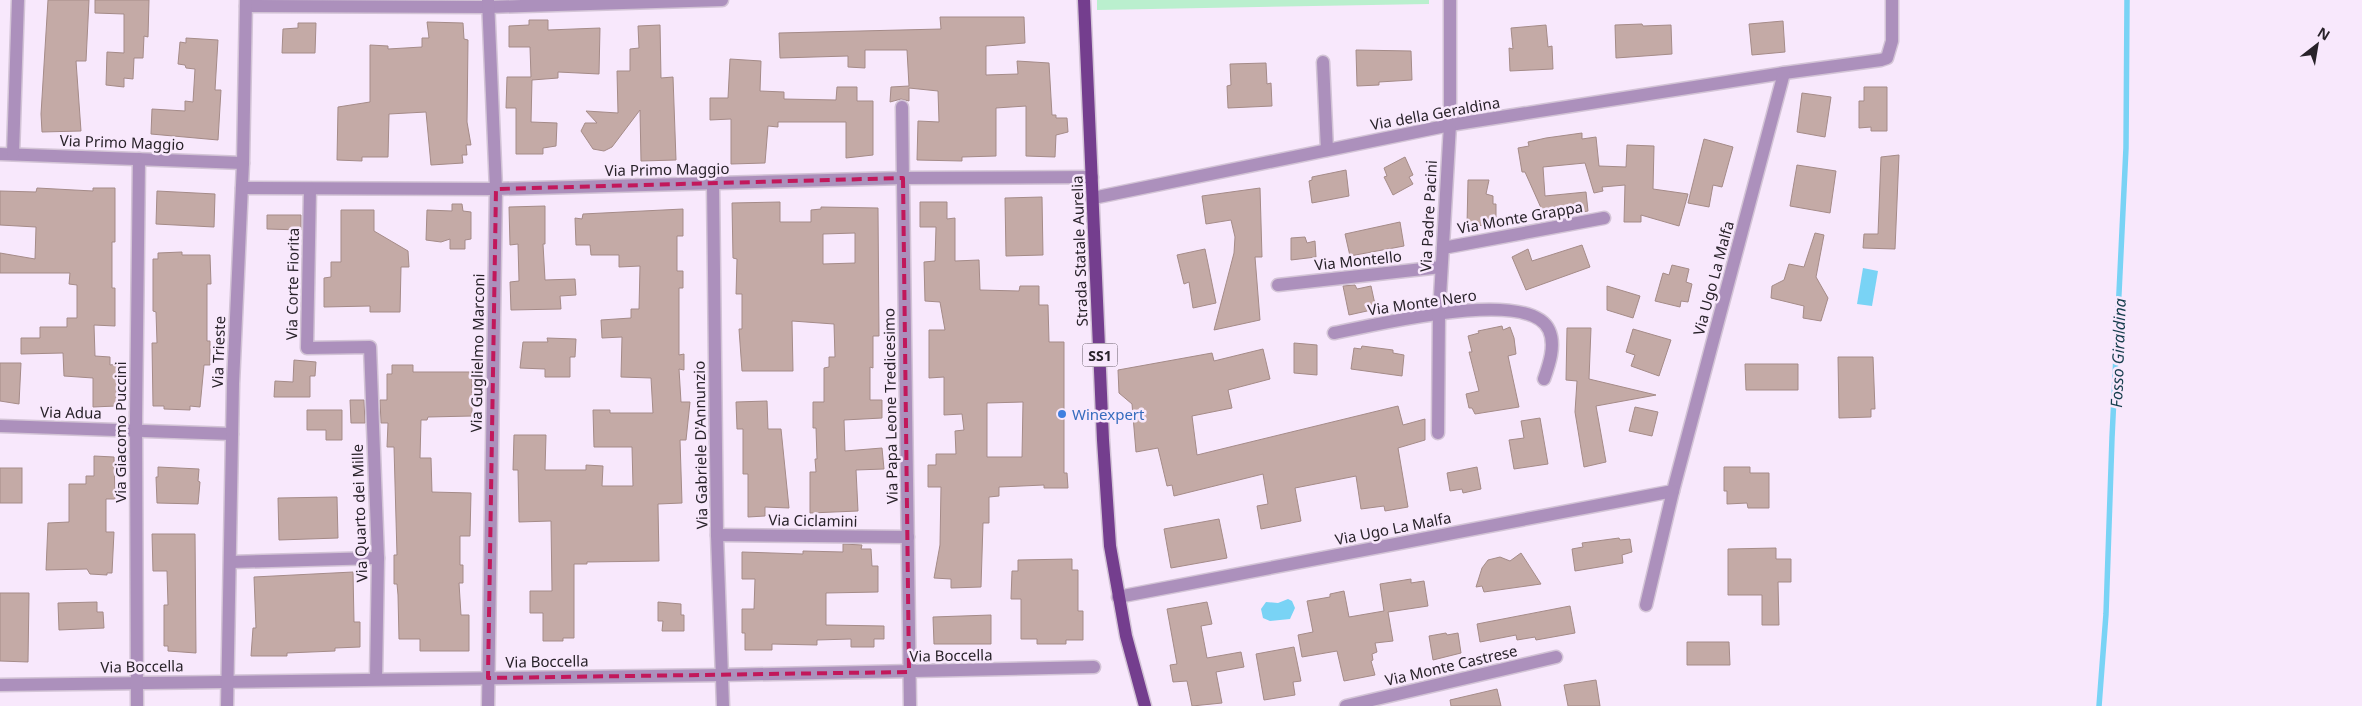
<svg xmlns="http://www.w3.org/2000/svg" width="2362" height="706" font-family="'Noto Sans',sans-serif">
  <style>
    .green { fill: #baefce }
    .water { fill: #79d3f5 }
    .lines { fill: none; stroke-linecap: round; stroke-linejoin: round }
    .stream { stroke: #79d3f5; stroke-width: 5.5 }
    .building { fill: #c4aaa6; stroke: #a58b88; fill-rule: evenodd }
    .minor-casing { stroke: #d3c4d6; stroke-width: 15 }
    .tertiary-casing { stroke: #d3c4d6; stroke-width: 15 }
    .primary-casing { stroke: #d3c4d6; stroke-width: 15 }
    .minor { stroke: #ac90bc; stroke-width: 12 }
    .tertiary { stroke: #ac90bc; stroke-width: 12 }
    .primary { stroke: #743e8e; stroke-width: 12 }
    .marked { fill: none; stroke: #c2185b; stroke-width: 4; stroke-dasharray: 10 6; stroke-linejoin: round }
    .shop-dot { fill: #3f7fe0; stroke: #f8e8fc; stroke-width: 2 }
    .labels { text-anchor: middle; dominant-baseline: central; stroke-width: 5; stroke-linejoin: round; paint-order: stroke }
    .shield { fill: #f8e8fc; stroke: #665d68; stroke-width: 1 }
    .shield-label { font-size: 14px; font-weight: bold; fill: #282229 }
    .street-label { font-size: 15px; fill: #282229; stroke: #f8e8fc }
    .shop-label { font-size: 15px; fill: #366cbe; stroke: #f8e8fc; text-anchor: start }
    .water-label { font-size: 16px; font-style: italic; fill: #143c4b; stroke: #f8e8fc }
  </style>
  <rect width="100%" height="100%" fill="#f8e8fc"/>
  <polygon class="green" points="1097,0 1429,0 1429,4 1097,10"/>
  <g class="water">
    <polygon points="1863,268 1878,271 1872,306 1857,304"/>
    <polygon points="1288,599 1292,601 1295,608 1290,619 1270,621 1263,618 1261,609 1266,602 1278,603"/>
  </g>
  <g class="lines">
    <polyline class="stream" points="2099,706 2106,614 2112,438 2126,148 2127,0"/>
  </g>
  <g class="building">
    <polygon points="48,0 89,0 86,61 76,61 81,131 42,132 41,114"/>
    <polygon points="95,0 149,0 148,37 144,36 143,58 134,58 133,79 124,78 124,87 106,85 107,52 124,53 124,14 95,13"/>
    <polygon points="940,17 1024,17 1025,43 986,46 986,75 1018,74 1017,61 1049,63 1052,115 1056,115 1056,118 1067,118 1068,132 1056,135 1055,157 1026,156 1026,106 996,108 996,156 962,157 962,161 917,160 918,121 939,122 938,91 909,88 909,101 901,99 890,102 891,87 909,86 907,50 865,50 865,68 848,67 848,56 780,58 779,33 941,29"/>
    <polygon points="529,20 548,20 548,30 600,28 599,74 558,72 558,78 532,80 531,122 557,123 556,146 543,148 543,154 516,154 516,108 506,108 507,77 531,77 530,47 509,47 509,26 529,25"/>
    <polygon points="1783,21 1785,52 1752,55 1749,24"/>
    <polygon points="427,22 463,23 464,39 468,40 467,122 471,145 466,145 467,155 462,155 463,163 431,165 426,112 389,114 388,157 362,157 362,161 337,160 338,107 370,102 370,45 388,46 388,49 422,47 422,38 429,38"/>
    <polygon points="298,23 316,23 315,53 282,53 283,29 298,28"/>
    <polygon points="1642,24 1643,26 1671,25 1672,54 1616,58 1615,25"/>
    <polygon points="660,25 661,78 673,77 676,160 641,161 640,110 612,147 604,151 593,149 581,131 585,123 597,123 586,111 618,113 617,71 630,71 630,49 639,48 638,26"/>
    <polygon points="1546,25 1548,47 1552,46 1553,69 1510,71 1509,48 1513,49 1511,28"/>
    <polygon points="186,38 218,40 215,90 221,90 218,140 151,134 152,109 185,111 185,101 193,102 195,69 186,68 185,65 178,64 180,42 186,43"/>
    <polygon points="1356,50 1411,51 1412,80 1379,82 1379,85 1357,86"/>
    <polygon points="730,59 761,61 760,91 784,92 784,99 836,100 837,87 857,87 857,101 873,101 873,155 846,158 846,122 778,122 778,127 768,126 765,163 731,164 731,119 710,120 710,98 728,98"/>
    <polygon points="1266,63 1267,84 1271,83 1272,106 1228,108 1227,86 1231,85 1230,64"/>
    <polygon points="1864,87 1887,87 1887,131 1871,131 1871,127 1859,128 1859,101 1864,101"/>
    <polygon points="1802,93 1831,97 1825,137 1797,132"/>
    <polygon points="1582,133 1582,139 1596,137 1599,166 1626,167 1627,145 1654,146 1653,189 1688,194 1679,226 1641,215 1641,222 1624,222 1625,185 1602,187 1603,191 1594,193 1585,163 1543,167 1545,196 1586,192 1588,211 1546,219 1525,172 1522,172 1518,148 1529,146 1528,142 1546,138"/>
    <polygon points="1704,139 1733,147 1722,187 1713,185 1709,207 1688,203"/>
    <polygon points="1899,155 1895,249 1863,248 1864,234 1878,234 1881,157"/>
    <polygon points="1405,157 1413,175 1409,177 1413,184 1393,195 1384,177 1387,176 1384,168"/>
    <polygon points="1797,165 1836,171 1830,213 1790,206"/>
    <polygon points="1346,170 1349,196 1312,203 1309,181 1312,180 1312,177"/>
    <polygon points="1468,180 1489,180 1486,194 1493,196 1493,204 1496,204 1496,226 1467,225"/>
    <polygon points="37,188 93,191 93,188 115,188 115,242 112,242 112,288 115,288 115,326 94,325 95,356 110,357 110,365 117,364 116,406 93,407 93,378 64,376 63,353 21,354 21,338 40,338 40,327 67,327 67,318 77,318 77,285 69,284 70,273 0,273 0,253 35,259 36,227 0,225 0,191 36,192"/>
    <polygon points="1260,188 1262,257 1255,257 1260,320 1214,330 1234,253 1235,237 1231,220 1206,224 1202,196"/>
    <polygon points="157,191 215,194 214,227 156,224"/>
    <polygon points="1042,197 1043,255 1006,256 1005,198"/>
    <path d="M780,202V222H811V210L821,209V207L878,208L879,336H873V368L870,367V400H882V418L844,420L845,451L882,448L884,469L856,470L858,511L810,513V472H816L815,459H817L816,428H813V402H824V368L829,367V357H835L834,324L792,321L793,371H742L739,329H742V294H736L737,259L733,258L732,203ZM855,233V263L823,264V234Z"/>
    <path d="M920,202H947V219L955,218V261L979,260L980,290L1019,291L1020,286H1039V305H1048L1049,342H1064V473H1067L1068,488H1044V485L999,487V496L989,497V523H983L981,587L951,588V579L934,578L940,545L941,487H928V465H936V454H956L955,431L964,430L962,414L944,415V377L929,378V330H945L940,302L925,301L924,262L935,261L936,227H920ZM1023,402L1022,457H987V403Z"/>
    <polygon points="452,204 462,204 463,211 471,212 471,239 465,240 465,249 450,249 450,239 441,242 426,240 427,210 452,211"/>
    <polygon points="545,206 545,244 543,244 545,280 575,279 576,295 560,296 561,309 511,310 510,282 519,281 518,244 510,245 509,207"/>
    <polygon points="683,209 683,236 677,236 677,271 683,271 683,288 679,288 679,355 684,354 684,370 679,369 681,402 690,402 686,440 680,440 682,503 658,504 659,561 587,562 587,564 574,564 574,638 563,638 563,641 543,641 543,613 530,613 530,591 552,591 551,521 519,522 518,470 513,470 514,435 546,435 545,470 586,470 586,465 603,466 602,486 633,486 632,447 594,447 593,410 610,410 610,413 653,413 651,378 621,377 622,337 602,338 601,320 631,318 631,309 639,309 640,266 619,267 619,255 591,255 590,245 576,245 575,218 582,219 583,214"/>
    <polygon points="341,210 374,210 374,231 408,251 409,267 401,267 400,312 370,312 370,306 324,307 324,278 331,277 331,262 341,262"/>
    <polygon points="267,215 301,215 301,230 267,229"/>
    <polygon points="1400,222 1404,246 1350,256 1345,234"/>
    <polygon points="1815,233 1824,235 1816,277 1828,298 1821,321 1803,318 1804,306 1771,298 1772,286 1784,280 1789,264 1804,267"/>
    <polygon points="1305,237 1307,243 1315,241 1316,257 1291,260 1291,238"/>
    <polygon points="1582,245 1590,267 1526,290 1512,257 1528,249 1532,261"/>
    <polygon points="1205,249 1216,303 1193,308 1189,282 1184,284 1177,255"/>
    <polygon points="182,252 182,255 210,255 211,284 207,284 207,341 210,341 210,365 204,365 200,407 190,406 190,410 164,409 164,406 153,406 152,343 157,343 156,312 153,311 153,259 158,259 158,253"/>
    <polygon points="1672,265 1689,269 1686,282 1692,284 1688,302 1681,301 1680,307 1655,301 1663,273 1669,275"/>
    <polygon points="1355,285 1357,289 1371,286 1376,309 1349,315 1343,286"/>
    <polygon points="1607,286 1640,296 1633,318 1607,310"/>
    <polygon points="1502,326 1503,330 1510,327 1514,338 1516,354 1508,356 1519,407 1475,414 1472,408 1469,408 1466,394 1479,391 1469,352 1472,352 1468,336 1479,333 1478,331"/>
    <polygon points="1567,328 1591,328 1589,379 1656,395 1596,406 1606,462 1584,467 1575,412 1577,381 1566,380"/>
    <polygon points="1633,329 1671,340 1659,376 1631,366 1635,355 1626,352"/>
    <polygon points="547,338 576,339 575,357 570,357 570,377 545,377 545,369 520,368 523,342 548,342"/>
    <polygon points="1294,343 1317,345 1317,375 1294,373"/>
    <polygon points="1362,346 1393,350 1393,353 1404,355 1402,376 1351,369 1354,348 1361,349"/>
    <polygon points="1263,349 1270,379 1228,390 1232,408 1192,416 1197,455 1398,406 1403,425 1425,419 1425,440 1398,448 1408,507 1385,511 1384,506 1361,509 1356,476 1295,488 1301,521 1261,529 1257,506 1268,504 1263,474 1174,496 1172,485 1167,486 1158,448 1136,452 1132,404 1119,393 1118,370 1212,353 1214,361"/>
    <polygon points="1838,357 1873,357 1875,409 1871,409 1871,417 1839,418"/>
    <polygon points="294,360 316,362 315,376 310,376 310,397 274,397 275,381 293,382"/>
    <polygon points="0,363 21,363 19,404 0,401"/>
    <polygon points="1745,364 1798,364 1798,390 1746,390"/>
    <polygon points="392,365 413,365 413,372 472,372 472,416 428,417 427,420 421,420 420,458 431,458 432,492 471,493 470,536 460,536 460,565 463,565 463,583 459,583 461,615 469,615 469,651 420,651 420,639 399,639 398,595 397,584 394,584 394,555 397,555 394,447 387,447 388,423 381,423 380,400 387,400 387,374 392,374"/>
    <polygon points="350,400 364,400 365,423 351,423"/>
    <polygon points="767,401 768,429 781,429 789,508 765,507 765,516 748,517 748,474 743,474 743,429 737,429 736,402"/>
    <polygon points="1635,407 1658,412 1652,436 1629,431"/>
    <polygon points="307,410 342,410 342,440 326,440 326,430 307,430"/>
    <polygon points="1540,418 1548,464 1514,469 1509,440 1524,438 1521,421"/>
    <polygon points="94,456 114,457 115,499 106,499 106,532 114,532 112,573 107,573 107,575 90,574 87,569 46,570 48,523 69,522 69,484 86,484 86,476 94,476"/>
    <polygon points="158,467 199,469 198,481 200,482 198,504 157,503 156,477 158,477"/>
    <polygon points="1477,467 1481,489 1463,493 1462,489 1450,491 1447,473"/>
    <polygon points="1724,467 1750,467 1750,473 1769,473 1769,508 1748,508 1747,503 1727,504 1727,491 1724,491"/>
    <rect x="0" y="468" width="22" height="35"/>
    <polygon points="337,497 338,538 279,540 278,498"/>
    <polygon points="1219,519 1227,558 1171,568 1164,529"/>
    <polygon points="152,534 195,534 196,653 168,651 168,646 164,646 164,605 168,605 167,571 153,571"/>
    <polygon points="1619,538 1620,540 1630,539 1632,552 1622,555 1623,563 1575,571 1572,549 1583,547 1582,543"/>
    <polygon points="843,544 862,545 861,549 871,549 872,566 878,566 878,592 826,593 826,625 884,626 884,639 874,639 874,647 851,647 851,639 817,640 817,645 772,644 772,650 745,650 745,633 742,633 742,609 754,609 755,579 742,579 742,552 803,554 803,551 843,552"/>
    <polygon points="1776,548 1776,559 1791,559 1791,582 1778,582 1779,625 1762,625 1762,595 1728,595 1728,549"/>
    <polygon points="1521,553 1541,584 1484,592 1482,586 1476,587 1482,568 1488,560 1500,557 1510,561"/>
    <polygon points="1072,559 1072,570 1078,570 1078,611 1083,611 1083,640 1066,640 1066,644 1037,644 1037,639 1021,639 1021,599 1011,599 1012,571 1018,571 1018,560"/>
    <polygon points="353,572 354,622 360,622 360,647 335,648 335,651 287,653 287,656 251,656 253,628 256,628 254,577"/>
    <polygon points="1411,579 1411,583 1424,581 1428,606 1388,612 1393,641 1375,643 1377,652 1372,654 1373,660 1371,661 1375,675 1344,681 1337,651 1302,657 1298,635 1313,632 1307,601 1330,597 1330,594 1344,591 1349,617 1384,611 1380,584"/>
    <polygon points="0,593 29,593 28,662 0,661"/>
    <polygon points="97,602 97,612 103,612 104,628 59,630 58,603"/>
    <polygon points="658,602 681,604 681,615 684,615 684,631 662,631 663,621 658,621"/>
    <polygon points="1207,602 1212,624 1201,626 1207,658 1241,652 1244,667 1216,672 1222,703 1192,706 1187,681 1173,682 1170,665 1177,664 1167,609"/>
    <polygon points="1570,606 1575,633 1536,640 1535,637 1517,640 1516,635 1480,642 1477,624"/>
    <polygon points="991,615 991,644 934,644 933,617"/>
    <polygon points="1446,633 1447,635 1458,633 1461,653 1433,660 1429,636"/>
    <polygon points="1687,642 1729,642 1730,665 1687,665"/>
    <polygon points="1294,647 1301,681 1293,682 1295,695 1264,700 1256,654"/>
    <polygon points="1596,680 1600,706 1568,706 1564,685"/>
    <polygon points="1497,689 1501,706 1451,706 1450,700"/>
  </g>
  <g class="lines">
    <g class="minor-casing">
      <g id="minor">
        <polyline points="246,6 488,7 722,0"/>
        <polyline points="1323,62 1327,150"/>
        <polyline points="902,107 910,706"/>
        <polyline points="0,154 243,163"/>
        <polyline points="13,154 18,0"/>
        <polyline points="713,184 717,535 723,706"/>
        <polyline points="242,188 496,189 903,178 1092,177"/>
        <polyline points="310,189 307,348 370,347 378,558 376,679"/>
        <polyline points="1093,198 1450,125 1784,73 1881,60 1887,58 1892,41 1892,0"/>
        <polyline points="1443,248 1604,218"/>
        <polyline points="1278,285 1441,267"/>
        <path d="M1334,333C1373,326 1529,286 1549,330C1556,345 1549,365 1544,379"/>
        <polyline points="0,426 232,434"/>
        <polyline points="1438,433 1439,314 1450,125 1450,0"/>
        <polyline points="717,535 908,537"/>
        <polyline points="231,562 378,558"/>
        <polyline points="1118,597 1673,491 1784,73"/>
        <polyline points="1646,605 1673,491"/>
        <polyline points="0,685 723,675 1094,667"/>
        <polyline points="137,706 136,418 139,159"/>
        <polyline points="488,706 496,189 488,0"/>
        <polyline points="1346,706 1556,657"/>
      </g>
    </g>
    <g class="tertiary-casing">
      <polyline id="tertiary" points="227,706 233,384 243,163 246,0"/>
    </g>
    <g class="primary-casing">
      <polyline id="primary" points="1084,0 1103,440 1110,546 1126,636 1145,706"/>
    </g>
    <use href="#minor" class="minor"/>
    <use href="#tertiary" class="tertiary"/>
    <use href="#primary" class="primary"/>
  </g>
  <path class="marked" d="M903,178L909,672L488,678L496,189Z"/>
  <circle class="shop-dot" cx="1062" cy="414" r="5"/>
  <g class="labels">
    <rect class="shield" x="1082.5" y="343.5" width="35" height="23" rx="4"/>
    <g class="shield-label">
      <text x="1100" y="355">SS1</text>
    </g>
    <g class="street-label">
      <text transform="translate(1435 113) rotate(-10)">Via della Geraldina</text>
      <text transform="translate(122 142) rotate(2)">Via Primo Maggio</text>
      <text transform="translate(667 169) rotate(-1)">Via Primo Maggio</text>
      <text transform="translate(1428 216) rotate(-87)">Via Padre Pacini</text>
      <text transform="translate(1520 217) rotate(-10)">Via Monte Grappa</text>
      <text transform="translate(1079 251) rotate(-92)">Strada Statale Aurelia</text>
      <text transform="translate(1358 260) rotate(-6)">Via Montello</text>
      <text transform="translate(1713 278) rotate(-75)">Via Ugo La Malfa</text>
      <text transform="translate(292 284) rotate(-89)">Via Corte Fiorita</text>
      <text transform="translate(1422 302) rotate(-8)">Via Monte Nero</text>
      <text transform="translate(218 352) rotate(-88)">Via Trieste</text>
      <text transform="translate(477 353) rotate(-89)">Via Guglielmo Marconi</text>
      <text transform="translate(890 406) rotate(-91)">Via Papa Leone Tredicesimo</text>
      <text transform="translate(71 412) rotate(1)">Via Adua</text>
      <text transform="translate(120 432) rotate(-90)">Via Giacomo Puccini</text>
      <text transform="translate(700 445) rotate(-91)">Via Gabriele D'Annunzio</text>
      <text transform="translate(359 513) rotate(-92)">Via Quarto dei Mille</text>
      <text transform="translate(813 520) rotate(1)">Via Ciclamini</text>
      <text transform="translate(1393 528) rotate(-11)">Via Ugo La Malfa</text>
      <text transform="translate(951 655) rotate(-1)">Via Boccella</text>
      <text transform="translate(547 661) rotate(-1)">Via Boccella</text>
      <text transform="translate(1451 665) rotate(-13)">Via Monte Castrese</text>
      <text transform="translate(142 666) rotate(-1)">Via Boccella</text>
    </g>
    <g class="shop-label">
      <text x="1072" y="414">Winexpert</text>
    </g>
    <g class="water-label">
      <text transform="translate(2118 353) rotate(-88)">Fosso Giraldina</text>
    </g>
  </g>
  <g transform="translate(2317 45) rotate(31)" stroke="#f8e8fc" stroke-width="4" paint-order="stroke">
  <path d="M0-4L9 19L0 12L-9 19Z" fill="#282229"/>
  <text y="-8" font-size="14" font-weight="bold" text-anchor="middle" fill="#282229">N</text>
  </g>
</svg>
